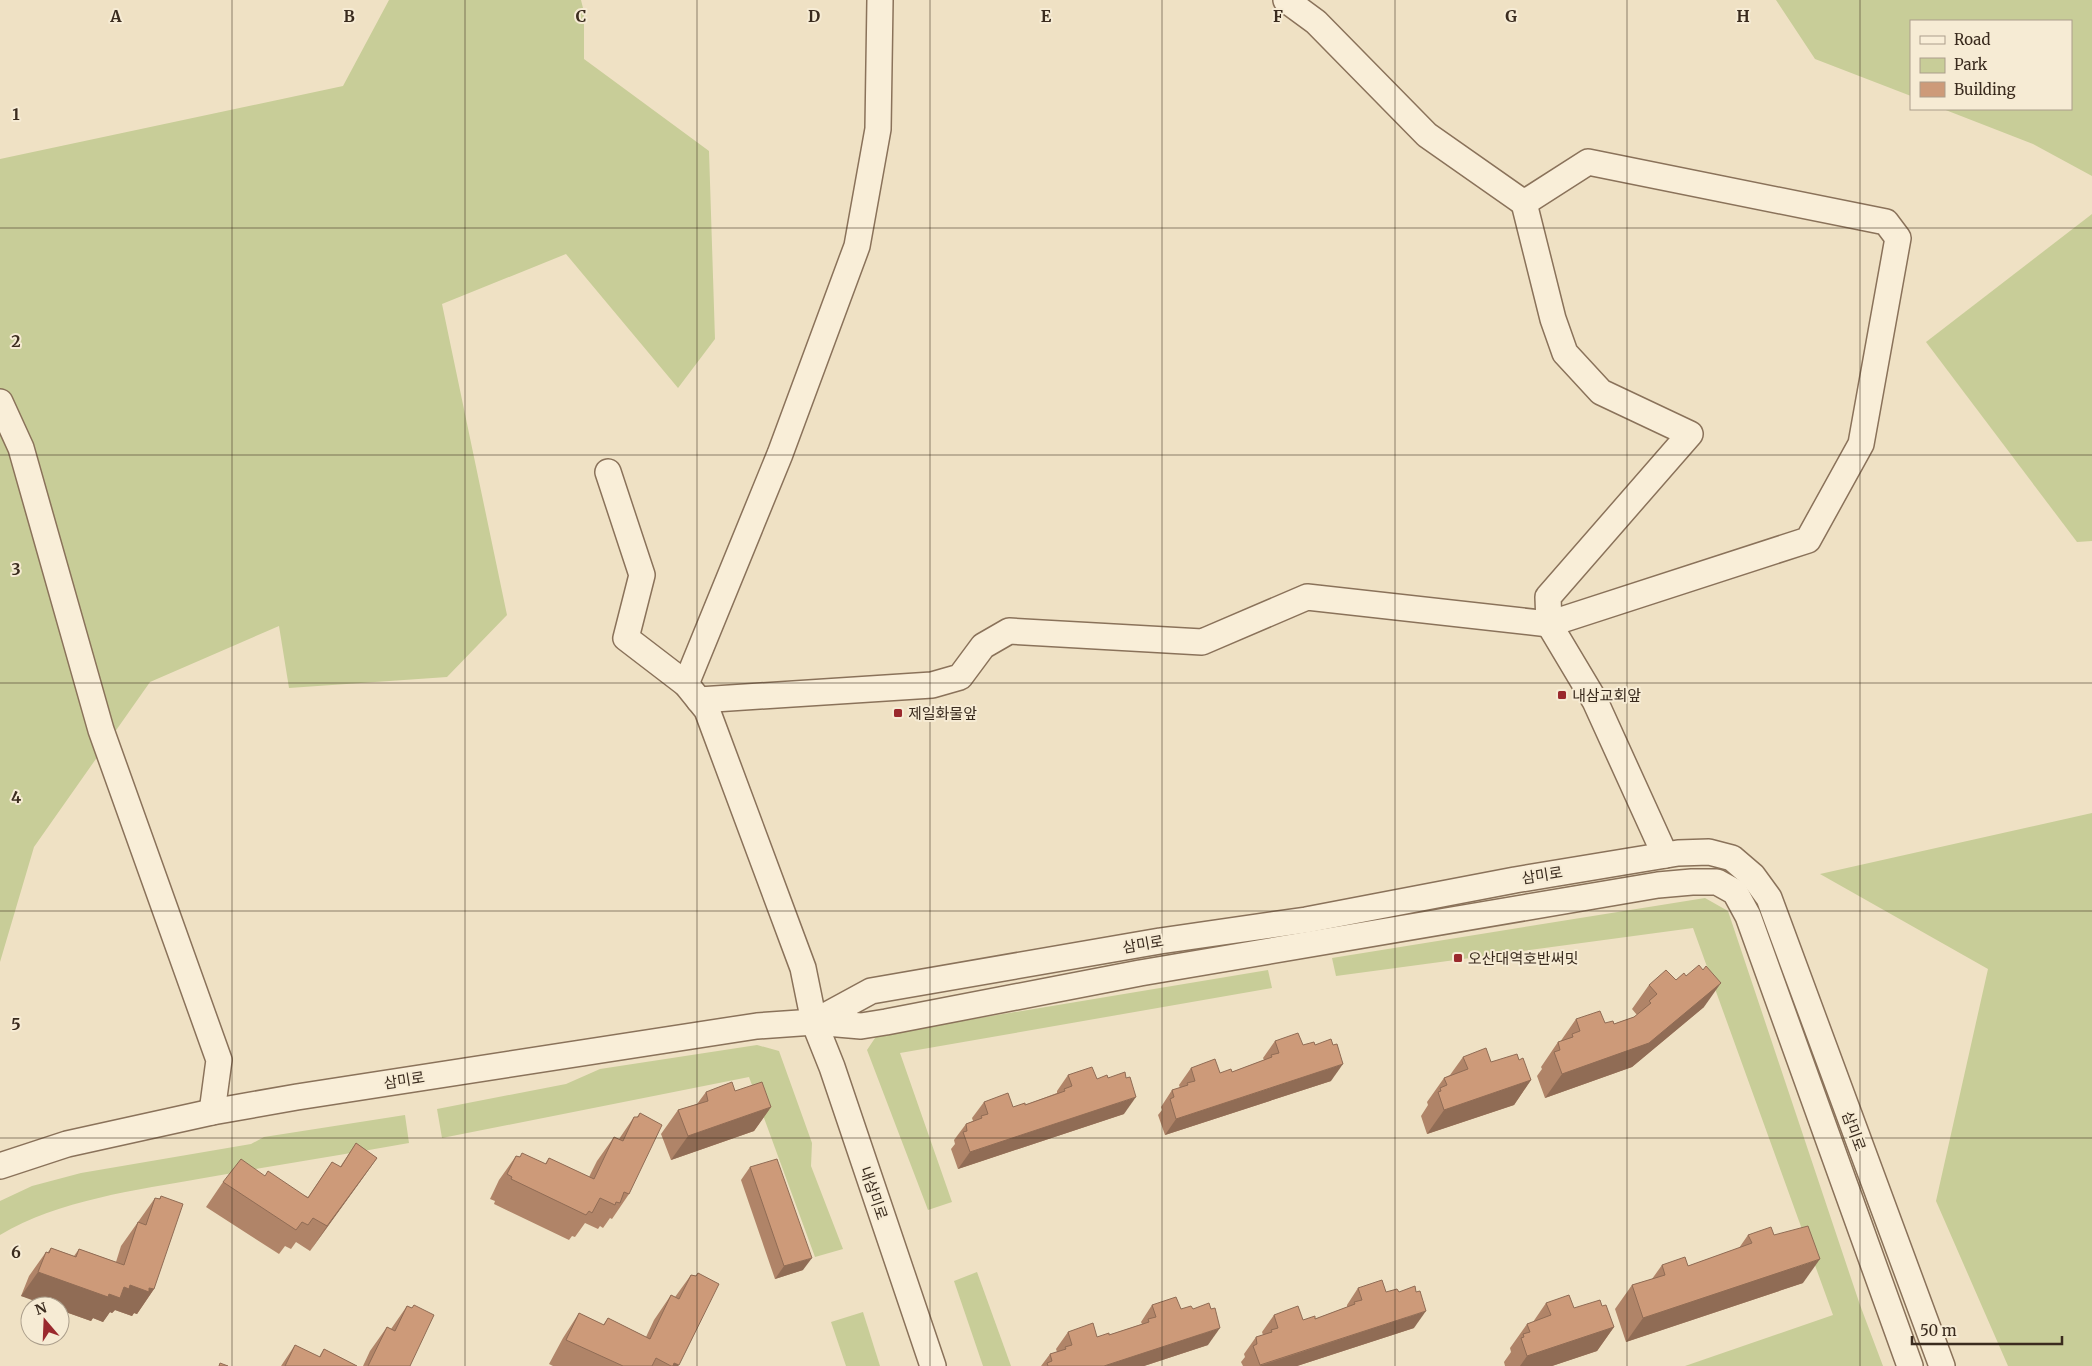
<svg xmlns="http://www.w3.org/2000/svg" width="2092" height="1366" font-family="Merriweather,'Noto Sans KR',serif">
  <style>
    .green { fill: #c8cd98 }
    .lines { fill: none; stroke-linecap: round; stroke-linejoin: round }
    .minor-casing { stroke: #8a725a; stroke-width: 28 }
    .minor { stroke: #f9eed8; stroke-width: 25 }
    .wall { fill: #b08468 }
    .shaded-wall { fill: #906c55 }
    .building { fill: #cd9a79; stroke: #906c55 }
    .grid { fill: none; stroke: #3a2b1e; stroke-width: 1; stroke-opacity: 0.55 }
    .poi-dot { fill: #9a292d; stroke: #f6ebd4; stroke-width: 2 }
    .labels { text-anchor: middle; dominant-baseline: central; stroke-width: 4; stroke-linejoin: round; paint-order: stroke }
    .poi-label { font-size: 15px; fill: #3a2b1e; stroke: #f6ebd4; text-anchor: start }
    .street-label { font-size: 15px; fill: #3a2b1e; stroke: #f6ebd4 }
    .grid-label { font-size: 16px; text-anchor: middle; font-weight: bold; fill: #3a2b1e; stroke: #f6ebd4; stroke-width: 4; stroke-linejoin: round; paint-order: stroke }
  </style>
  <rect width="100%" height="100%" fill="#efe1c4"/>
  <g class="green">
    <polygon points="389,0 581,0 584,12 584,59 709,151 715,339 678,388 566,254 442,304 507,615 447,677 289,688 279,626 150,682 34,847 0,962 0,159 343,86"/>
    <polygon points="1776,0 2092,0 2092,176 2033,144 1943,109 2071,109 2071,21 1911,21 1911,96 1815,59"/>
    <polygon points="2092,214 2092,541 2077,542 1926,342"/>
    <polygon points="2092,813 2092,1366 2008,1366 1936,1201 1988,969 1820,874"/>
    <polygon points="1705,898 1728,911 1860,1305 1883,1366 1685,1366 1833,1315 1693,928 1336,976 1332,958"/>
    <polygon points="1268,970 1272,988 900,1053 952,1202 928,1210 867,1050 877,1035"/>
    <polygon points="757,1045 779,1051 812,1143 811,1166 843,1249 815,1257 749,1077 442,1138 437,1109 566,1084 600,1069"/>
    <path d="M405,1115L409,1143C341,1155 272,1166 204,1178C137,1190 58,1200 0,1235V1201L32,1186L81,1173L251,1144L264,1137Z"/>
    <polygon points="977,1272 1011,1366 983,1366 954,1281"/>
    <polygon points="863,1312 880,1366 846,1366 831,1322"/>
  </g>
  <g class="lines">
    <g class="minor-casing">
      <g id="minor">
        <polyline points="1524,203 1553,319 1565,353 1601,392 1690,434 1548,597 1549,624 1595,701 1665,855"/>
        <polyline points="0,402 21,448 101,730 219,1060 212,1112"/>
        <polyline points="608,472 642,575 626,638 686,684 707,710 803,968 814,1022 832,1067 933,1366"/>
        <polyline points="686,684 780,454 857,246 878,129 880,0"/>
        <polyline points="699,700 932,685 960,677 983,646 1009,631 1202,642 1307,597 1549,624 1808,540 1861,444 1898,238 1886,222 1588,162 1524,203 1427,135 1316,22 1286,0"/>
        <polyline points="814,1022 871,991 1160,941 1306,920 1515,880 1678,853 1709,852 1732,858 1753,876 1769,898 1942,1366"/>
        <polyline points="0,1166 67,1144 212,1112 297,1097 757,1026 814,1022 861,1026 886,1022 1140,973 1658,885 1692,882 1717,882 1735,892 1748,916 1910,1366"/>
      </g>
    </g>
    <use href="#minor" class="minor"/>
  </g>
  <g class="wall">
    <polygon points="1649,985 1704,1007 1632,1067 1545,1098 1537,1076 1542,1069 1541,1067 1558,1042 1560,1042 1576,1019 1614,1024 1634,1017 1637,1015 1632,1009"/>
    <polygon points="1275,1041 1303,1045 1331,1081 1165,1135 1158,1115 1162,1110 1161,1107 1172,1090 1180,1088 1179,1085 1191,1068 1220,1073 1232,1072 1264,1060 1263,1058"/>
    <polygon points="1463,1057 1491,1062 1519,1060 1531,1080 1514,1105 1427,1134 1421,1116 1428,1105 1427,1102 1444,1078 1450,1075"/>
    <polygon points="1068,1075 1097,1079 1124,1114 958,1169 951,1149 955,1144 954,1140 966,1124 973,1121 972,1118 984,1102 1013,1107 1025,1105 1057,1093 1057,1091"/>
    <polygon points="735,1091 771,1107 754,1131 671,1160 661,1134 678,1110 697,1104 706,1092"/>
    <polygon points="640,1113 629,1194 612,1219 610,1218 603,1228 600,1226 598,1229 585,1223 575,1237 572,1236 569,1240 494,1204 495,1201 490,1199 499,1180 516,1156 545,1164 549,1158 589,1177 597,1161 614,1137 619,1139 634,1117 637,1117"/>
    <polygon points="356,1143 377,1158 310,1251 296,1242 291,1249 285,1246 279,1254 206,1207 223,1182 265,1176 308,1197 332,1162 340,1167"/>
    <polygon points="750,1167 803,1270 775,1279 741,1180"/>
    <polygon points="161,1196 154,1289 137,1314 134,1313 132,1316 115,1310 112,1313 110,1312 103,1322 93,1318 91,1321 60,1310 60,1306 21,1296 29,1276 46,1252 48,1252 51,1248 74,1256 79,1249 116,1262 121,1246 155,1198 159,1199"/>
    <polygon points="1748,1235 1774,1235 1803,1283 1626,1342 1615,1309 1632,1285 1652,1279 1662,1265 1688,1266 1739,1248"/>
    <polygon points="698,1273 678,1366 553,1366 549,1364 563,1338 579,1313 603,1325 608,1318 646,1337 654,1320 671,1295 675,1297 691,1275 696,1276"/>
    <polygon points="1358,1288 1386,1292 1414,1328 1297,1366 1243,1366 1241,1362 1245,1357 1244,1354 1256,1337 1263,1335 1262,1332 1274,1315 1303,1320 1315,1319 1347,1307 1347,1305"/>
    <polygon points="1546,1303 1574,1308 1602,1306 1614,1327 1597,1351 1552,1366 1505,1366 1504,1362 1511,1352 1510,1348 1527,1324 1533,1322"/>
    <polygon points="414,1305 410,1366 363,1366 370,1351 387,1327 391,1329 407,1306 412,1308"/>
    <polygon points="1152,1305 1181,1309 1208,1345 1144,1366 1041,1366 1050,1354 1057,1352 1056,1349 1068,1332 1097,1337 1109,1335 1142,1324 1141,1322"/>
    <polygon points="295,1345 319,1357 324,1349 357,1366 281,1366"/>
  </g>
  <g class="shaded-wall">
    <polygon points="1721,983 1704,1007 1632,1067 1545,1098 1562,1074"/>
    <polygon points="1343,1064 1331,1081 1165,1135 1176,1119"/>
    <polygon points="1531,1080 1514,1105 1427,1134 1444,1110"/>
    <polygon points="1136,1097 1124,1114 958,1169 970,1152"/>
    <polygon points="771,1107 754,1131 671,1160 688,1136"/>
    <polygon points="377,1158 360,1182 310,1251 327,1226"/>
    <polygon points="812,1258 803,1270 775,1279 784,1266"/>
    <polygon points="1820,1259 1803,1283 1626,1342 1643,1318"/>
    <polygon points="38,1272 109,1294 130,1285 154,1289 137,1314 134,1313 132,1316 115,1310 112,1313 110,1312 103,1322 93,1318 91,1321 60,1310 60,1306 48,1306 21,1296"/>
    <polygon points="1426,1311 1414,1328 1297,1366 1259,1366"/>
    <polygon points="1614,1327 1597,1351 1552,1366 1520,1366 1527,1356"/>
    <polygon points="1220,1328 1208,1345 1144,1366 1104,1366"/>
    <polygon points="674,1363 679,1365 678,1366 672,1366"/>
  </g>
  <g class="building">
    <polygon points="1699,965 1703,970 1706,966 1721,983 1649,1043 1562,1074 1554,1052 1560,1050 1558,1042 1573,1037 1572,1034 1580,1031 1576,1019 1600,1011 1605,1023 1613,1021 1614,1024 1634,1017 1651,1003 1649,1001 1657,994 1649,985 1666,970 1676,980 1684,973 1686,976"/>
    <polygon points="1298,1033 1303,1045 1314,1042 1315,1045 1331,1039 1333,1045 1337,1044 1343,1064 1176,1119 1170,1099 1174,1097 1172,1090 1188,1085 1187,1083 1195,1081 1191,1068 1215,1059 1220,1073 1231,1069 1232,1072 1272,1057 1271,1055 1279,1053 1275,1041"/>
    <polygon points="1486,1048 1491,1062 1517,1054 1519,1060 1523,1058 1531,1080 1444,1110 1438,1092 1441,1091 1440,1088 1447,1085 1444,1078 1468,1069 1463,1057"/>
    <polygon points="1092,1067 1097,1079 1107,1075 1108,1078 1125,1072 1126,1078 1130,1077 1136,1097 970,1152 963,1132 967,1131 966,1124 982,1118 981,1116 988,1114 984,1102 1008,1093 1013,1107 1025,1103 1025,1105 1065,1091 1064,1089 1072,1086 1068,1075"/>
    <polygon points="732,1082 735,1091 762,1082 771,1107 688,1136 678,1110 708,1101 706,1092"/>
    <polygon points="640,1113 662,1125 629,1194 624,1192 620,1203 616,1202 615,1205 600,1198 592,1213 589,1211 586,1215 511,1179 512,1177 507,1174 516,1156 520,1157 522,1153 546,1164 549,1158 594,1179 614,1137 623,1141 634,1117 638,1117"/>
    <polygon points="356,1143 377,1158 327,1226 313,1218 308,1225 302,1222 296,1230 223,1182 241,1159 265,1176 268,1171 308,1198 332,1162 341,1167"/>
    <polygon points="777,1159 812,1258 784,1266 750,1167"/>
    <polygon points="161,1196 183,1204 154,1289 149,1288 149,1292 130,1285 129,1289 124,1287 120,1298 109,1294 108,1297 38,1272 46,1252 49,1253 51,1248 76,1257 79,1249 124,1265 138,1222 146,1225 155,1198 160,1199"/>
    <polygon points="1808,1226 1820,1259 1643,1318 1632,1285 1665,1275 1662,1265 1685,1257 1688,1266 1752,1243 1748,1235 1771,1227 1774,1235"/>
    <polygon points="698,1273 719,1284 679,1365 674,1363 673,1366 671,1366 656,1358 652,1366 623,1366 566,1340 579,1313 604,1325 608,1318 650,1339 671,1295 679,1299 691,1275 696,1276"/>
    <polygon points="1382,1280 1386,1292 1397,1289 1399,1292 1415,1286 1416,1292 1420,1291 1426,1311 1260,1365 1253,1346 1257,1344 1256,1337 1272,1332 1271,1330 1278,1328 1274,1315 1298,1306 1303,1320 1315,1316 1315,1319 1355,1304 1354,1302 1362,1300 1358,1288"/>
    <polygon points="1569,1295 1574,1308 1600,1300 1602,1306 1606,1305 1614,1327 1527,1356 1521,1338 1524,1337 1523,1334 1530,1332 1527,1324 1551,1315 1546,1303"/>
    <polygon points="1176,1297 1181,1309 1191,1306 1193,1309 1209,1303 1211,1309 1215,1308 1220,1328 1104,1366 1048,1366 1047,1363 1052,1361 1050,1354 1066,1349 1065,1347 1072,1345 1068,1332 1093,1323 1097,1337 1109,1333 1109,1335 1149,1322 1148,1319 1156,1317 1152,1305"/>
    <polygon points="414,1305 434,1315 410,1366 368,1366 387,1327 395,1331 407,1306 412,1308"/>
    <polygon points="295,1345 320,1357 324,1349 357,1366 285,1366"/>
    <polygon points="220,1363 228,1366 219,1366"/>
  </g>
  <path class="grid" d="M232,0V1366M465,0V1366M697,0V1366M930,0V1366M1162,0V1366M1395,0V1366M1627,0V1366M1860,0V1366M0,228H2092M0,455H2092M0,683H2092M0,911H2092M0,1138H2092"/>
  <g class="poi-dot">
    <rect x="1557" y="690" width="10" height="10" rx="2.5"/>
    <rect x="893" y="708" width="10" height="10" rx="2.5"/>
    <rect x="1453" y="953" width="10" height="10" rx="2.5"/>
  </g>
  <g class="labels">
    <g class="poi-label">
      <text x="1572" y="695">내삼교회앞</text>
      <text x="908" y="713">제일화물앞</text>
      <text x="1468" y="958">오산대역호반써밋</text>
    </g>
    <g class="street-label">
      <text transform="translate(1542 875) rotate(-9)">삼미로</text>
      <text transform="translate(1143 944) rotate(-10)">삼미로</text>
      <text transform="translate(404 1080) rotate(-9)">삼미로</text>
      <text transform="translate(1854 1131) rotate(70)">삼미로</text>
      <text transform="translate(874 1193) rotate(71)">내삼미로</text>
    </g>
  </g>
  <g class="grid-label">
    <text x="116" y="22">A</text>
    <text x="349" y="22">B</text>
    <text x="581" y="22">C</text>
    <text x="814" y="22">D</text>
    <text x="1046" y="22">E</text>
    <text x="1278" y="22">F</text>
    <text x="1511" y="22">G</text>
    <text x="1743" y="22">H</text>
    <text x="16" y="120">1</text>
    <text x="16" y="347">2</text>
    <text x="16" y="575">3</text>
    <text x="16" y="803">4</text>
    <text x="16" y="1030">5</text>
    <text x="16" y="1258">6</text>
  </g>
  <rect x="1910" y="20" width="162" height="90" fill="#f6ebd4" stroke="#ab9e8b"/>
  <rect x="1920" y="36" width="25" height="8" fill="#f9eed8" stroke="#ab9e8b"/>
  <text x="1954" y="45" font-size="15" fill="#3a2b1e">Road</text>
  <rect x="1920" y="58" width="25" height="15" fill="#c8cd98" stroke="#ab9e8b"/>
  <text x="1954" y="70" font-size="15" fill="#3a2b1e">Park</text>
  <rect x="1920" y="82" width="25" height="15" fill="#cd9a79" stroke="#ab9e8b"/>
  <text x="1954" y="95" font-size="15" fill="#3a2b1e">Building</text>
  <g transform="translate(45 1321) rotate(341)"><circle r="24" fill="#f6ebd4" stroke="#ab9e8b"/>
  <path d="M0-4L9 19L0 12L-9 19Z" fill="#9a292d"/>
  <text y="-8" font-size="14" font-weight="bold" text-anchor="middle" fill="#3a2b1e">N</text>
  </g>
  <path d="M1912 1336v8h150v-8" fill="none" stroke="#3a2b1e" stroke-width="2.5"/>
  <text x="1920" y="1336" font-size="15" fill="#3a2b1e" stroke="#f6ebd4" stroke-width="4" paint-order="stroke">50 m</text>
</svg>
